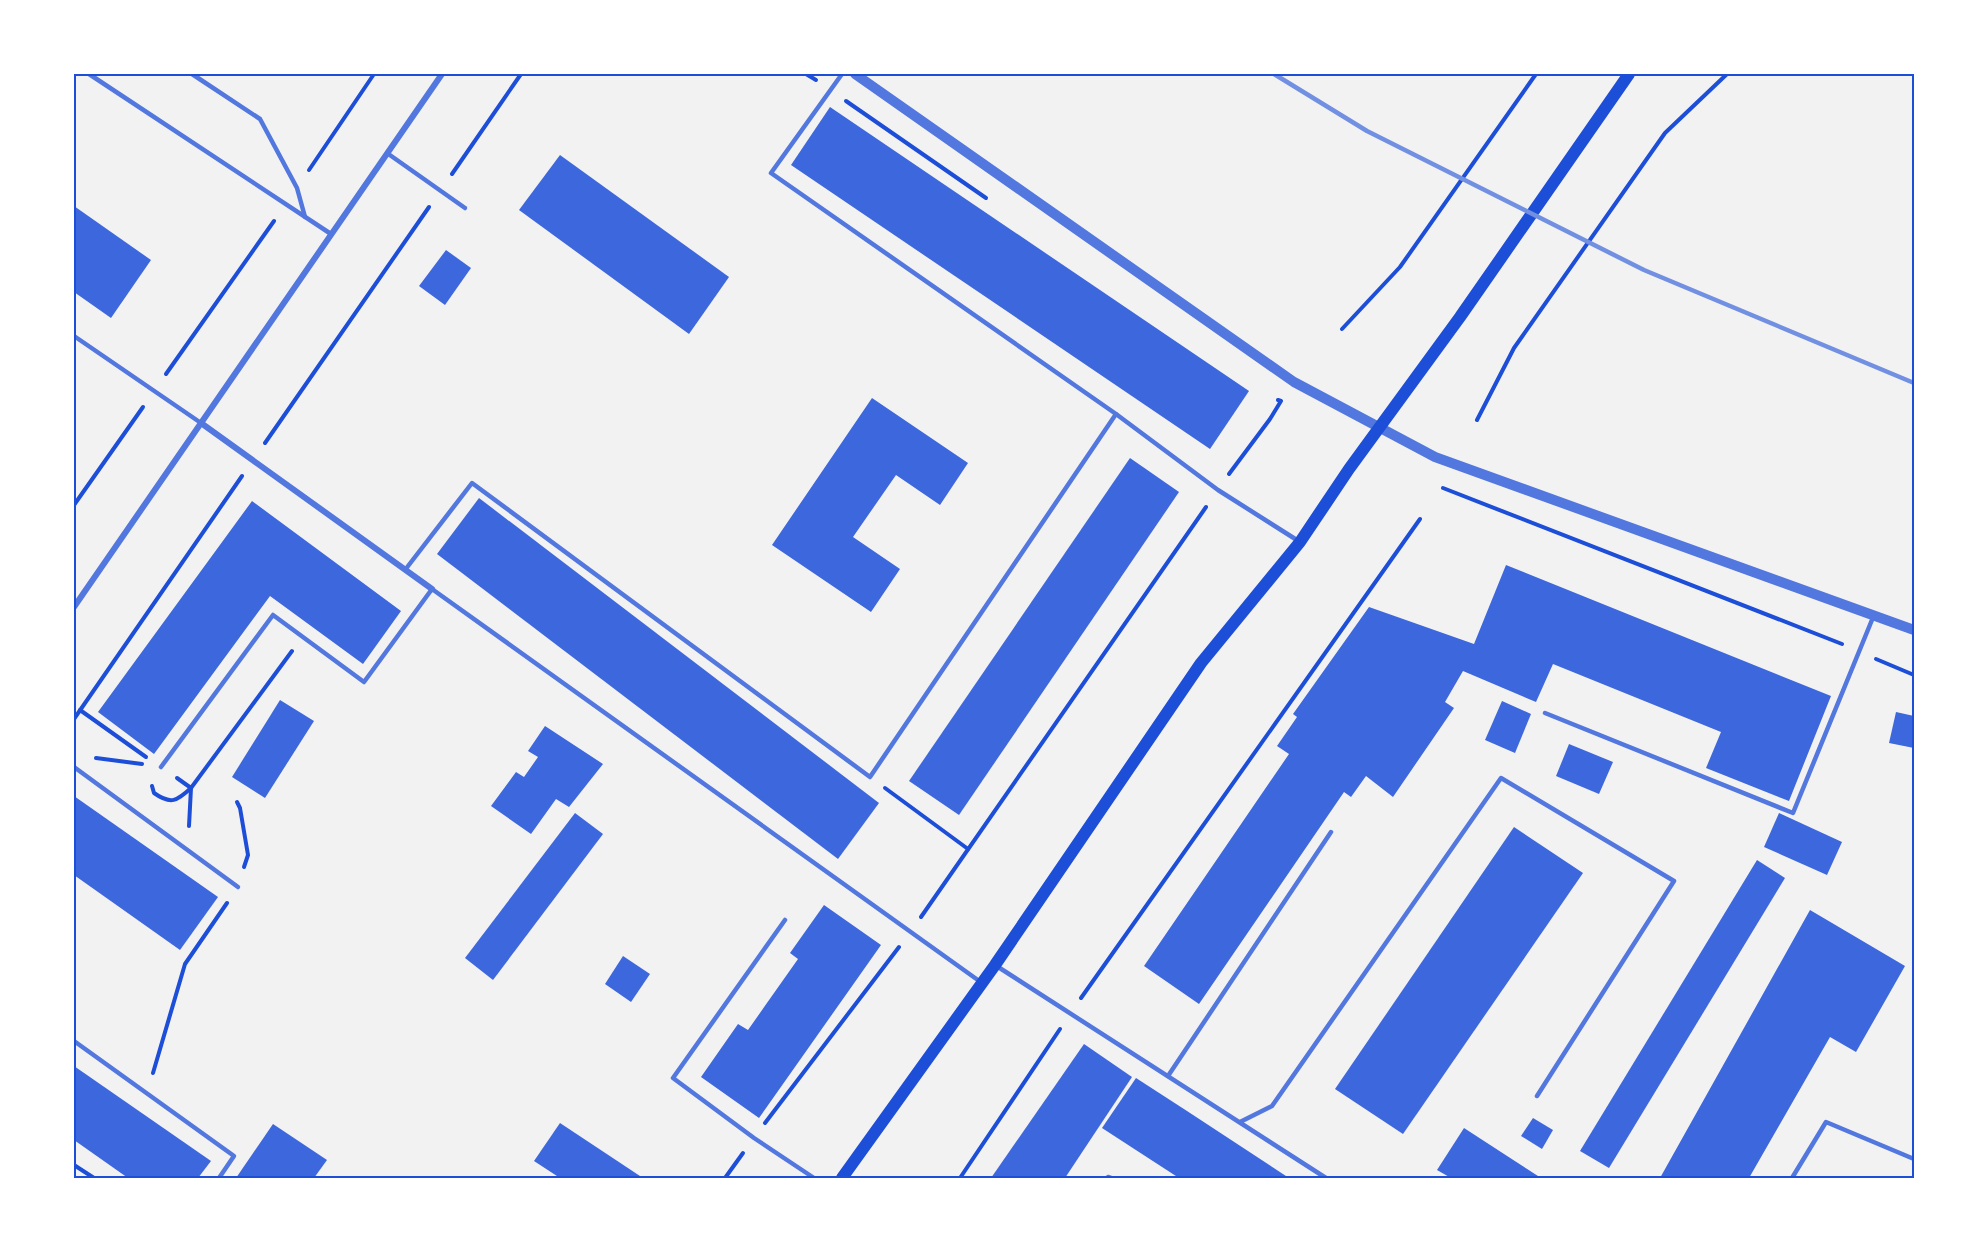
<svg xmlns="http://www.w3.org/2000/svg" width="1988" height="1252" font-family="Helvetica,sans-serif">
  <style>
    .building { fill: #3d67dc }
    .lines { fill: none; stroke-linecap: round; stroke-linejoin: round }
    .path { stroke: #1d4ed8; stroke-width: 4 }
    .service { stroke: #5277de; stroke-width: 4.5 }
    .minor { stroke: #5277de; stroke-width: 6 }
    .tertiary { stroke: #5277de; stroke-width: 10 }
    .secondary { stroke: #1d4ed8; stroke-width: 12 }
    .rail { stroke: #7290e2; stroke-width: 4.5 }
    .neatline { fill: none; stroke: #1d4ed8; stroke-width: 2 }
  </style>
  <rect width="100%" height="100%" fill="#f2f2f2"/>
  <g class="building">
    <polygon points="830,107 1249,391 1210,449 791,165"/>
    <polygon points="560,155 729,277 689,334 519,210"/>
    <polygon points="74,206 151,260 111,318 74,292"/>
    <polygon points="446,250 471,268 445,305 419,286"/>
    <polygon points="872,398 968,463 940,505 896,475 853,537 900,569 871,612 772,545"/>
    <polygon points="1130,458 1179,492 959,815 909,781"/>
    <polygon points="479,498 879,803 838,859 437,554"/>
    <polygon points="252,501 401,611 363,664 270,596 154,754 98,712"/>
    <polygon points="1506,565 1831,696 1789,801 1706,768 1721,732 1553,664 1536,702 1463,671 1445,702 1454,708 1393,797 1366,776 1351,797 1344,792 1199,1004 1144,966 1289,754 1277,746 1297,717 1293,714 1369,607 1474,644"/>
    <polygon points="280,700 314,721 265,798 232,777"/>
    <polygon points="1502,701 1531,714 1515,753 1485,740"/>
    <polygon points="1896,712 1914,716 1914,748 1889,743"/>
    <polygon points="545,726 603,764 569,807 556,799 531,834 491,806 516,772 524,777 538,757 528,751"/>
    <polygon points="1569,744 1613,762 1599,794 1556,776"/>
    <polygon points="74,796 218,897 180,950 74,875"/>
    <polygon points="575,813 603,834 493,980 465,958"/>
    <polygon points="1779,813 1842,842 1827,875 1764,847"/>
    <polygon points="1514,827 1583,873 1403,1134 1335,1089"/>
    <polygon points="1757,860 1785,878 1609,1168 1580,1151"/>
    <polygon points="824,905 881,945 759,1118 701,1077 738,1024 748,1030 798,959 790,953"/>
    <polygon points="1810,910 1905,966 1856,1052 1830,1037 1749,1178 1660,1178"/>
    <polygon points="623,956 650,974 631,1002 605,984"/>
    <polygon points="1084,1044 1132,1077 1065,1178 991,1178"/>
    <polygon points="74,1066 211,1161 198,1178 128,1178 74,1140"/>
    <polygon points="1136,1078 1187,1111 1289,1178 1179,1178 1102,1128"/>
    <polygon points="1533,1118 1553,1130 1542,1149 1521,1136"/>
    <polygon points="560,1123 643,1178 560,1178 534,1161"/>
    <polygon points="273,1124 327,1160 314,1178 236,1178"/>
    <polygon points="1464,1128 1538,1176 1536,1178 1451,1178 1437,1170"/>
  </g>
  <g class="lines">
    <g class="path">
      <polyline points="806,74 816,80"/>
      <polyline points="846,101 986,198"/>
      <polyline points="309,170 374,74"/>
      <polyline points="452,174 521,74"/>
      <polyline points="1342,329 1400,267 1536,74"/>
      <polyline points="166,374 274,221"/>
      <polyline points="1477,420 1514,348 1665,133 1727,74"/>
      <polyline points="265,443 429,207"/>
      <polyline points="1229,474 1270,419 1281,401 1278,400"/>
      <polyline points="1443,488 1842,644"/>
      <polyline points="74,505 143,407"/>
      <polyline points="1876,659 1914,675"/>
      <polyline points="80,710 146,757"/>
      <polyline points="74,719 242,476"/>
      <polyline points="96,758 142,764"/>
      <polyline points="177,778 191,788 189,826"/>
      <path d="M152,786L154,793C171,805 177,801 191,788L292,651"/>
      <polyline points="885,788 968,849"/>
      <polyline points="237,802 240,808 248,855 244,867"/>
      <polyline points="921,917 1206,507"/>
      <polyline points="1081,998 1420,519"/>
      <polyline points="153,1073 185,964 227,903"/>
      <polyline points="765,1123 899,947"/>
      <polyline points="74,1165 94,1178"/>
      <polyline points="725,1178 743,1153"/>
      <polyline points="960,1178 1060,1029"/>
    </g>
    <g class="service">
      <polyline points="89,74 331,234"/>
      <polyline points="192,74 260,119 297,188 305,217"/>
      <polyline points="842,74 771,173 1116,414 1218,490 1300,542"/>
      <polyline points="387,153 465,208"/>
      <polyline points="74,336 201,423"/>
      <polyline points="405,570 472,483 870,777 1116,414"/>
      <polyline points="1545,713 1793,813 1874,615"/>
      <polyline points="74,767 238,887"/>
      <polyline points="161,767 273,615 364,682 432,589 982,983"/>
      <polyline points="785,920 673,1078 754,1138 814,1178"/>
      <polyline points="995,965 1326,1178"/>
      <polyline points="74,1041 234,1156 219,1178"/>
      <polyline points="1168,1076 1331,832"/>
      <polyline points="1240,1122 1272,1106 1501,778 1674,881 1537,1096"/>
      <polyline points="1107,1178 1108,1177 1111,1178"/>
      <polyline points="1792,1178 1826,1122 1914,1159"/>
    </g>
    <g class="minor">
      <polyline points="201,423 432,589"/>
      <polyline points="74,607 442,74"/>
    </g>
    <polyline class="tertiary" points="855,74 1294,382 1435,457 1914,630"/>
    <polyline class="secondary" points="842,1178 995,965 1201,663 1300,542 1349,469 1460,317 1629,74"/>
    <polyline class="rail" points="1274,74 1367,131 1644,270 1914,383"/>
  </g>
  <rect width="1988" height="1252" fill="none" stroke="#ffffff" stroke-width="150"/>
  <rect x="75" y="75" width="1838" height="1102" class="neatline"/>
</svg>
